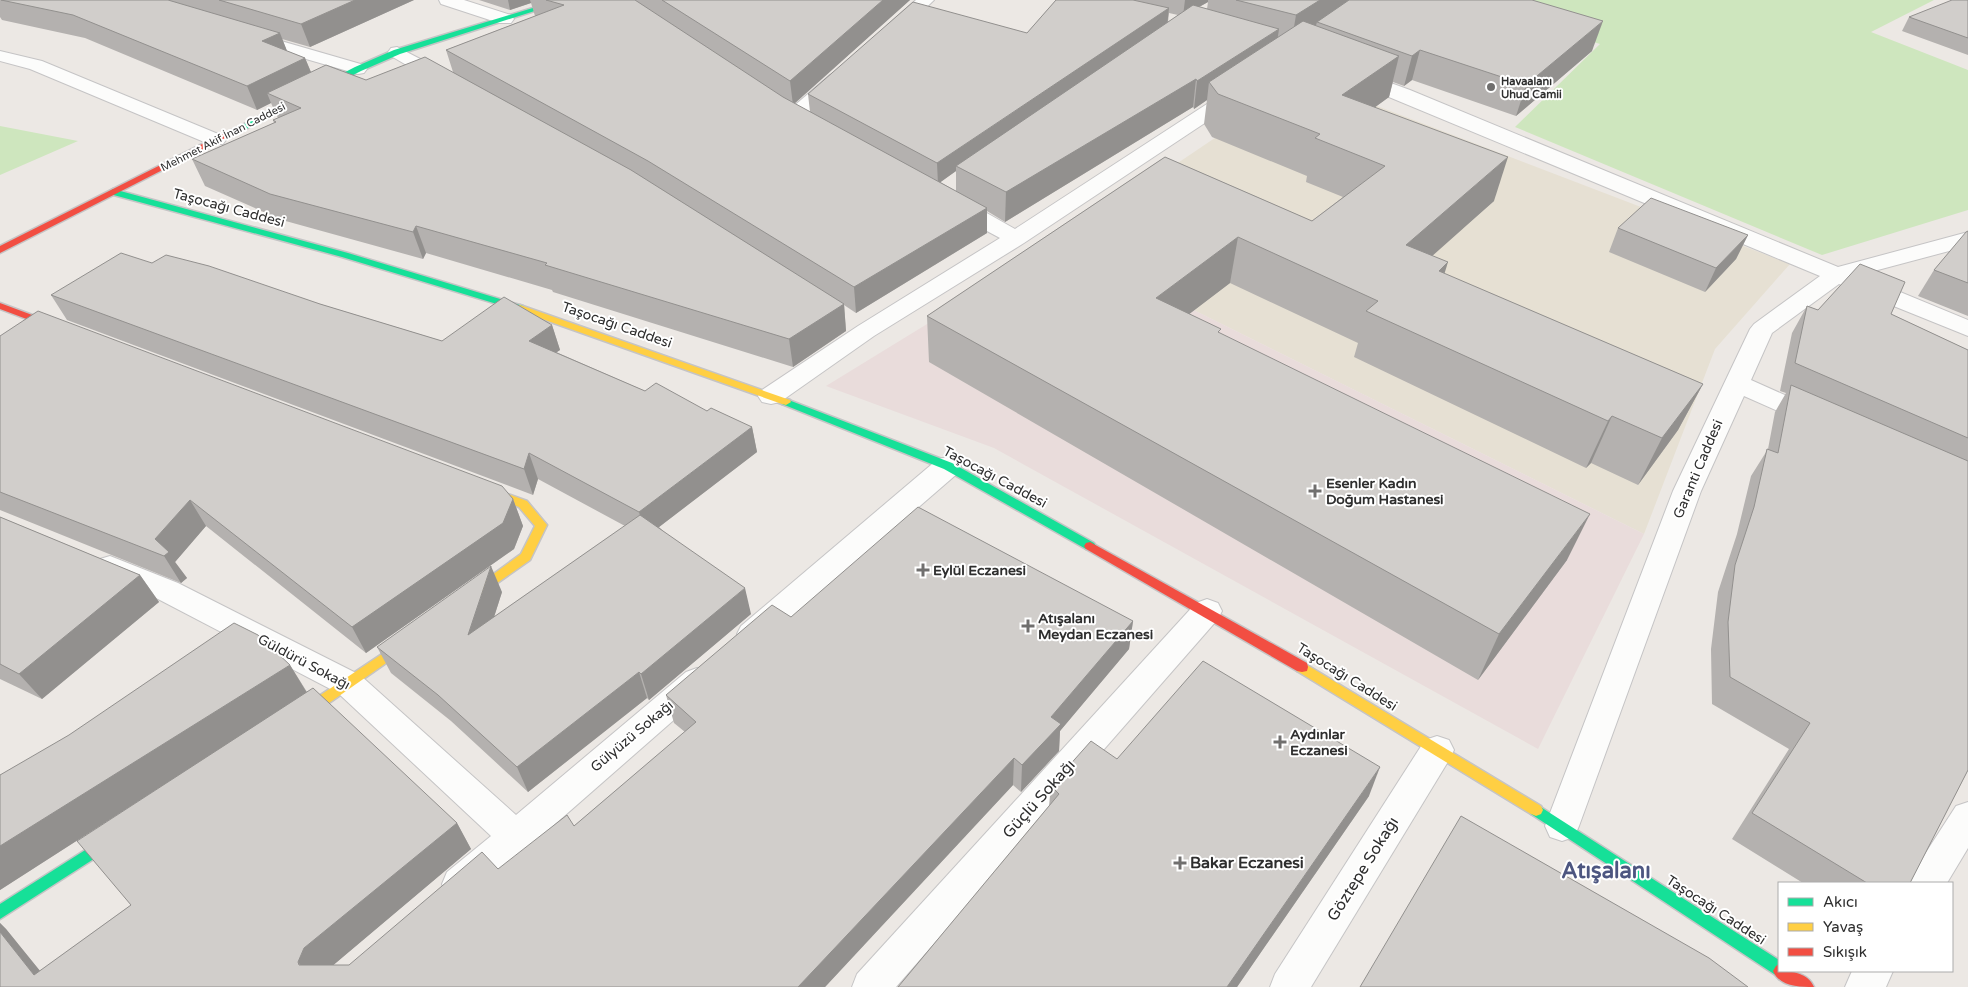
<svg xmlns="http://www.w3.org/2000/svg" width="1968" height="987" font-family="'Varela Round',sans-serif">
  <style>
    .education { fill: #e6e0d3 }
    .medical { fill: #e9dcdb }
    .green { fill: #cee6be }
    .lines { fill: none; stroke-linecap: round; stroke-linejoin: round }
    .street-casing { stroke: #c5c4c5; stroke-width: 2 }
    .fast-casing { stroke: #c5c4c5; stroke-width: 3 }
    .slow-casing { stroke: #c5c4c5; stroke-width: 3 }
    .jam-casing { stroke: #c5c4c5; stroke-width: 3 }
    .street { fill: #fcfcfb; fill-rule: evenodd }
    .fast { fill: #16e098; fill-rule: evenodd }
    .slow { fill: #ffcf43; fill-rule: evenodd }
    .jam { fill: #f24e42; fill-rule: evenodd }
    .wall { fill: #b4b1af; fill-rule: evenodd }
    .shaded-wall { fill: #92908e }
    .building { fill: #d1cecb; stroke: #92908e }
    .poi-dot { fill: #706f6e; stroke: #fff; stroke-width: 2 }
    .labels { text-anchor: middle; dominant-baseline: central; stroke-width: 4; stroke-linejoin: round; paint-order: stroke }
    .far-poi-label { font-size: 11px; font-weight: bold; fill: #2e2e2e; stroke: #fff; text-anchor: start }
    .far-street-label { font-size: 11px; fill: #2e2e2e; stroke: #fff }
    .street-label { font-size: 14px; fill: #2e2e2e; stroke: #fff }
    .poi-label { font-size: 14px; font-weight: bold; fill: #2e2e2e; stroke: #fff; text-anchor: start }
    .near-street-label { font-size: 16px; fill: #2e2e2e; stroke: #fff }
    .near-poi-label { font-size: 16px; font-weight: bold; fill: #2e2e2e; stroke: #fff; text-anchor: start }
    .near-district-label { font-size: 22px; font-weight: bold; fill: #4d5680; stroke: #fff }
  </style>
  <rect width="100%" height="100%" fill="#ece8e4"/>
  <polygon class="education" points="1304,78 1790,264 1715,349 1644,534 1059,243"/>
  <polygon class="medical" points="1059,243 1644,534 1538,749 994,448 826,386"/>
  <g class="green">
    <polygon points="1462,0 1934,0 1871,32 1968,70 1968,210 1822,255 1515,127 1600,44"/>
    <polygon points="0,126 78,141 0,175"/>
  </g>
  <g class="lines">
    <g class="street-casing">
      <g id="street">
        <polygon points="439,0 464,0 511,15 514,19 511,23 499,23 441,4"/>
        <polygon points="916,0 934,0 900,33 888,33 885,29 888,25"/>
        <polygon points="250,32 364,65 367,69 364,73 358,74 244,41 241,37 244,33"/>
        <polygon points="397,47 453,76 455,80 453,84 439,84 391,56 388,52 391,48"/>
        <polygon points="0,51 42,61 223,136 226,140 223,144 209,144 30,69 0,61"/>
        <polygon points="1355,70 1410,90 1838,267 1968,232 1968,246 1859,275 1968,320 1968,336 1839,284 1772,333 1751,380 1823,412 1827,418 1823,424 1814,427 1744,396 1701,491 1579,826 1574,837 1562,841 1550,837 1545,826 1673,491 1750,329 1754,324 1820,276 1348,80 1346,76 1348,72"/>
        <polygon points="837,73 844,75 846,79 844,83 801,120 787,120 784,116 787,112 830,75"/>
        <polygon points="1237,87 1244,89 1246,93 1244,97 1024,243 874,336 780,402 771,404 762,402 758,396 762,390 858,326 1000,238 946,209 943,204 946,199 954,198 962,199 1015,229 1230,89"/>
        <polygon points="948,457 958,459 961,466 958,473 763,642 752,646 741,642 737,634 741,626 938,459"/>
        <polygon points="110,556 178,583 360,675 516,815 686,672 697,668 708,672 713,681 708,690 473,896 460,901 447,896 442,884 447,872 491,836 338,693 158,599 100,575 95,567 100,559"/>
        <polygon points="1207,599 1218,603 1222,611 1218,619 896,987 852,987 857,974 1196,603"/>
        <polygon points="1437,736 1449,740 1454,750 1449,760 1311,987 1270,987 1275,974 1425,740"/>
        <polygon points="1968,802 1968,848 1947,883 1909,883 1914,871 1956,806"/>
        <polygon points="1852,971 1893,971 1886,987 1845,987"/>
      </g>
    </g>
    <g class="fast-casing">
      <g id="fast">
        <polygon points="559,0 569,0 400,54 361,71 228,138 221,136 355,67 394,50"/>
        <polygon points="113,189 348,253 523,306 525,308 523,310 517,310 342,257 110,194 109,192"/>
        <polygon points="786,399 952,463 1094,543 1096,546 1094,549 1086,549 944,469 782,404 781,402"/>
        <polygon points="1536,804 1779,960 1779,971 1786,971 1784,974 1779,977 1774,974 1531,814 1529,810 1531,806"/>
        <polygon points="120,828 125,829 127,834 125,839 0,919 0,904"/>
      </g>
    </g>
    <g class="slow-casing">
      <g id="slow">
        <polygon points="520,305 790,400 791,402 786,405 782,404 517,310 515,308"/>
        <polygon points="478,483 527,501 547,525 530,560 466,605 462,603 460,600 462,597 521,554 535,526 519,507 474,490 472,487 474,484"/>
        <polygon points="415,632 419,634 421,637 419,640 299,724 294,726 289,724 287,720 289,716"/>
        <polygon points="1302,662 1541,806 1543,810 1541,814 1536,816 1531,814 1297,671 1296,667 1297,663"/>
      </g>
    </g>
    <g class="jam-casing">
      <g id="jam">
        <polygon points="222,134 229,136 0,253 0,246"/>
        <polygon points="0,303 67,328 69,330 67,332 61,332 0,309"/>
        <polygon points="1090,542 1307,663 1308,667 1307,671 1302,672 1297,671 1086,549 1084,546 1086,543"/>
        <path d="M1779,964V971C1792,971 1808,973 1814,987C1799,987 1780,987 1773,971L1776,966Z"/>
      </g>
    </g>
    <use href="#street" class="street"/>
    <use href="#fast" class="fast"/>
    <use href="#slow" class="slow"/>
    <use href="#jam" class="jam"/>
  </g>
  <g class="wall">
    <path d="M0,0H414L310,47L282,39L287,51L305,58L311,72L366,80L453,72L446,50L535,16L531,3L510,10L479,0H910L794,103L810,112L808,94L1027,33L1056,0H1532L1592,51L1516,116L1412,80L1404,86L1393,82L1389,97L1375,107L1494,201L1432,255L1445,274L1703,384L1678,430L1638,485L1591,463L1586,468L1354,357L1358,343L1230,283L1189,314L1220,333L1567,560L1478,680L929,362L927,316L1165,157L1312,221L1343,197L1306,182L1307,176L1212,137L1204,124L1207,100L1194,109L1193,107L1005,222L987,211V233L856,313L844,305L846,331L793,367L553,292L552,290L426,253L423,259L282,220L205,186L192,159L274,123L273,120L278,118L271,103L257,110L85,38L2,20L0,17ZM1208,2L1207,9L1199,7ZM1169,13L1178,15L1168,22ZM956,171V191L940,182Z"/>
    <polygon points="1968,0 1968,55 1902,31 1909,17"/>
    <polygon points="1618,228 1748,235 1736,259 1705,292 1609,252"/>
    <polygon points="1968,231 1968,316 1918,296 1934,270"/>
    <polygon points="152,263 320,304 442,341 552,325 560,350 556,352 645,391 752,427 757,452 659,527 751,614 649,700 647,698 528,792 451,721 391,673 377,647 502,592 494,617 625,526 538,479 533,495 67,320 51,295"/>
    <polygon points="1807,306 1818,310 1891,314 1968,350 1968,770 1910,883 1803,883 1732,839 1789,749 1712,704 1711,649 1718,592 1737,534 1751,476 1768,449 1775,412 1786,393 1780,391 1792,333"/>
    <polygon points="0,336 513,499 523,526 514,549 366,653 206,526 175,562 187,578 181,583 0,510"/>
    <polygon points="0,517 140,575 159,602 42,699 0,679"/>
    <polygon points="791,617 1133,621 1129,649 1060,731 1059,751 1021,792 1013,785 825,987 0,987 0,923 6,929 40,971 131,905 171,780 0,890 0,775 290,665 307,692 457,823 471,849 333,965 349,965 498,869 574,826 685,732 674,723 666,695"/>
    <polygon points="1117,759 1369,796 1237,987 898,987 1049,806 1051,786"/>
  </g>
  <g class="shaded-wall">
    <polygon points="355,0 414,0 310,47 301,24"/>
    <polygon points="508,0 530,0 531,3 510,10"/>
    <polygon points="883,0 910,0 793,105 790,81"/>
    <polygon points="1185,0 1208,0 1208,2 1183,16"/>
    <polygon points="1320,0 1360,0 1317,22 1315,29 1291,45 1296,15"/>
    <polygon points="1169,8 1167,27 956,166 956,171 938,184 937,163"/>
    <polygon points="1603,21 1592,51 1516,116 1526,85"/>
    <polygon points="1279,29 1275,56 1209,82 1207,100 1194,109 1197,81"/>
    <polygon points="280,33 289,56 262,41"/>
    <polygon points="1420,50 1412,80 1404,86 1412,56"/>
    <polygon points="1399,56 1389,97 1333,138 1342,95"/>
    <polygon points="305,58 315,82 267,93 271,103 257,110 247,86"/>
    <polygon points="1196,79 1193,107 1005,222 1006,192"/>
    <polygon points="1508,157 1494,201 1394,290 1406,245"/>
    <polygon points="987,208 987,233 856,313 854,287"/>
    <polygon points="416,226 426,253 423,259 413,232"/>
    <polygon points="1748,235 1736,259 1705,292 1716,268"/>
    <polygon points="1238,237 1230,283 1150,344 1156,298"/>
    <polygon points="1448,262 1434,308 1439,271"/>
    <polygon points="844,304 846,331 793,367 789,339"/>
    <polygon points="552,325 560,350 537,366 529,341"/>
    <polygon points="1703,384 1678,430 1638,485 1662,438"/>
    <polygon points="1612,416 1591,463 1586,468 1608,421"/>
    <polygon points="752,427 757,452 646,537 639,512"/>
    <polygon points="529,453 538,479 533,495 524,469"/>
    <polygon points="513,499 523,526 514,549 366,653 352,627"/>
    <polygon points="190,500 206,526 175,562 187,578 181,583 164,556 155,539"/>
    <polygon points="1590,514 1567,560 1478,680 1499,634"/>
    <polygon points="491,566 502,592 480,661 468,635"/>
    <polygon points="140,575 159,602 42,699 19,674"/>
    <polygon points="745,588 751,614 649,700 641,674"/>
    <polygon points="1133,621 1129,649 1060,731 1059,751 1021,792 1022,765 1051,717"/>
    <polygon points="290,665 307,693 0,890 0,846"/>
    <polygon points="639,672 647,698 528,792 517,767"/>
    <polygon points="1014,758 1013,785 825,987 798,987"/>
    <polygon points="1380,767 1369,796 1237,987 1227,987"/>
    <polygon points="457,823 471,849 324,973 318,986 298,962 304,948"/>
    <polygon points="0,923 6,929 53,987 34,975 0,932"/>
  </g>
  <g class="building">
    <polygon points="1,0 168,0 280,33 262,41 305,58 247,86 73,15"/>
    <polygon points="219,0 355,0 301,24"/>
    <polygon points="546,0 635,0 783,97 987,208 854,287 648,161 446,50 564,5"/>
    <polygon points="662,0 883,0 790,81"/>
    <polygon points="1056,0 1133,0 1169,8 937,163 808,94 913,2 1027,33"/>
    <polygon points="1236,0 1320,0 1296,15"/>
    <polygon points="1349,0 1532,0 1603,21 1526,85 1420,50 1412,56 1317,22"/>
    <polygon points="1952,0 1968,0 1968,38 1909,17"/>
    <polygon points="1193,5 1279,29 1197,81 1196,79 1006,192 956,166"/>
    <polygon points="1303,21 1399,56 1342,95 1508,157 1406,245 1448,262 1439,271 1703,384 1662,438 1612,416 1608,421 1366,311 1378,301 1238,237 1156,298 1221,329 1218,332 1590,514 1499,634 927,316 1165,157 1312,221 1385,166 1315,138 1320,134 1218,94 1209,82"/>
    <polygon points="425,57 631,170 844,304 789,339 545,265 547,263 416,226 413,232 270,194 192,159 276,122 273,120 301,108 267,93 326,65 366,80"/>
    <polygon points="1651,198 1748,235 1716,268 1618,228"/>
    <polygon points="1968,231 1968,283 1934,270 1966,232"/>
    <polygon points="121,253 152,263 166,255 209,266 320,304 442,341 504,297 552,325 529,341 645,391 656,383 707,411 711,408 752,427 639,512 529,453 524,469 51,295"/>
    <polygon points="1860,264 1905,282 1891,314 1968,350 1968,438 1795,363 1807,306 1818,310"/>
    <polygon points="38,311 502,486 513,499 503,523 352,627 190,500 155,539 169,552 164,556 0,492 0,336"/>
    <polygon points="1791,385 1968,461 1968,770 1910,883 1867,883 1752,813 1810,723 1730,677 1728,622 1735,565 1754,507 1767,449 1778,453"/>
    <polygon points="918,507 1133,621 1051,717 1061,724 1022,765 1014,758 798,987 0,987 0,932 34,975 131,905 77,841 313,688 457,823 304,948 298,962 299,965 349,965 482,852 498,869 567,815 574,826 696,722 666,695 772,605 791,617"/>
    <polygon points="640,515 745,588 641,674 639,672 517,767 438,695 377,647 491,566 468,635"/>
    <polygon points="0,517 140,575 19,674 0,664"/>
    <polygon points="234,623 258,635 290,665 0,846 0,775 69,735"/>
    <polygon points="1203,661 1380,767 1227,987 898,987 1059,794 1051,786 1091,741 1117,759"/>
    <polygon points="1461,816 1709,958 1748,987 1360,987"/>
  </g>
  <g class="poi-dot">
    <circle cx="1491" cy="87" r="5"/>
    <path d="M1312.5 483.5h5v5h5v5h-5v5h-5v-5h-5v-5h5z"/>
    <path d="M920.5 562.5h5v5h5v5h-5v5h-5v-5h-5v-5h5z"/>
    <path d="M1025.5 618.5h5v5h5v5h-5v5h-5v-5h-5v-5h5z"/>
    <path d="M1277.5 734.5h5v5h5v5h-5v5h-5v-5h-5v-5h5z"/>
    <path d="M1177.5 855.5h5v5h5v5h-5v5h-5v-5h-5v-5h5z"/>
  </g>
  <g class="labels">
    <g class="far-poi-label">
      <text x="1501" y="81">Havaalanı<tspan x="1501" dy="13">Uhud Camii</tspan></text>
    </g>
    <g class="far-street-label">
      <text transform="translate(223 137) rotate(-27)">Mehmet Akif İnan Caddesi</text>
    </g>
    <g class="street-label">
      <text transform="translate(229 208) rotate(15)">Taşocağı Caddesi</text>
      <text transform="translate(617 325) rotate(19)">Taşocağı Caddesi</text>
      <text transform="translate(1698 469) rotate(-67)">Garanti Caddesi</text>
      <text transform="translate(995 477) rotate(28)">Taşocağı Caddesi</text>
      <text transform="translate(304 662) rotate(28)">Güldürü Sokağı</text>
      <text transform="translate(1347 677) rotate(32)">Taşocağı Caddesi</text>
      <text transform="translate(632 736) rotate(-40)">Gülyüzü Sokağı</text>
      <text transform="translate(1716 910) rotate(33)">Taşocağı Caddesi</text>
    </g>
    <g class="poi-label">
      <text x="1326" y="483">Esenler Kadın<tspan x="1326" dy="16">Doğum Hastanesi</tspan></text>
      <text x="933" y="570">Eylül Eczanesi</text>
      <text x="1038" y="618">Atışalanı<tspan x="1038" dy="16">Meydan Eczanesi</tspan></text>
      <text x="1290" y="734">Aydınlar<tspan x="1290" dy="16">Eczanesi</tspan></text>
    </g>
    <g class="near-street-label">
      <text transform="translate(1039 799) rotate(-48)">Güçlü Sokağı</text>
      <text transform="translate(1363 869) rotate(-58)">Göztepe Sokağı</text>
    </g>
    <g class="near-poi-label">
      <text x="1190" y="863">Bakar Eczanesi</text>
    </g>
    <g class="near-district-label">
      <text x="1606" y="871">Atışalanı</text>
    </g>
  </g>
  <rect x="1778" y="882" width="175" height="90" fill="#ffffff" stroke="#ababab"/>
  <rect x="1788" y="898" width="25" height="8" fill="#16e098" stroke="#ababab"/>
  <text x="1823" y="907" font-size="15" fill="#2e2e2e">Akıcı</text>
  <rect x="1788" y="923" width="25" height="8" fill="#ffcf43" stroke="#ababab"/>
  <text x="1823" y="932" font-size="15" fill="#2e2e2e">Yavaş</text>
  <rect x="1788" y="948" width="25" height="8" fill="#f24e42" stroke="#ababab"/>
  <text x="1823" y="957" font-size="15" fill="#2e2e2e">Sıkışık</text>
</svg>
